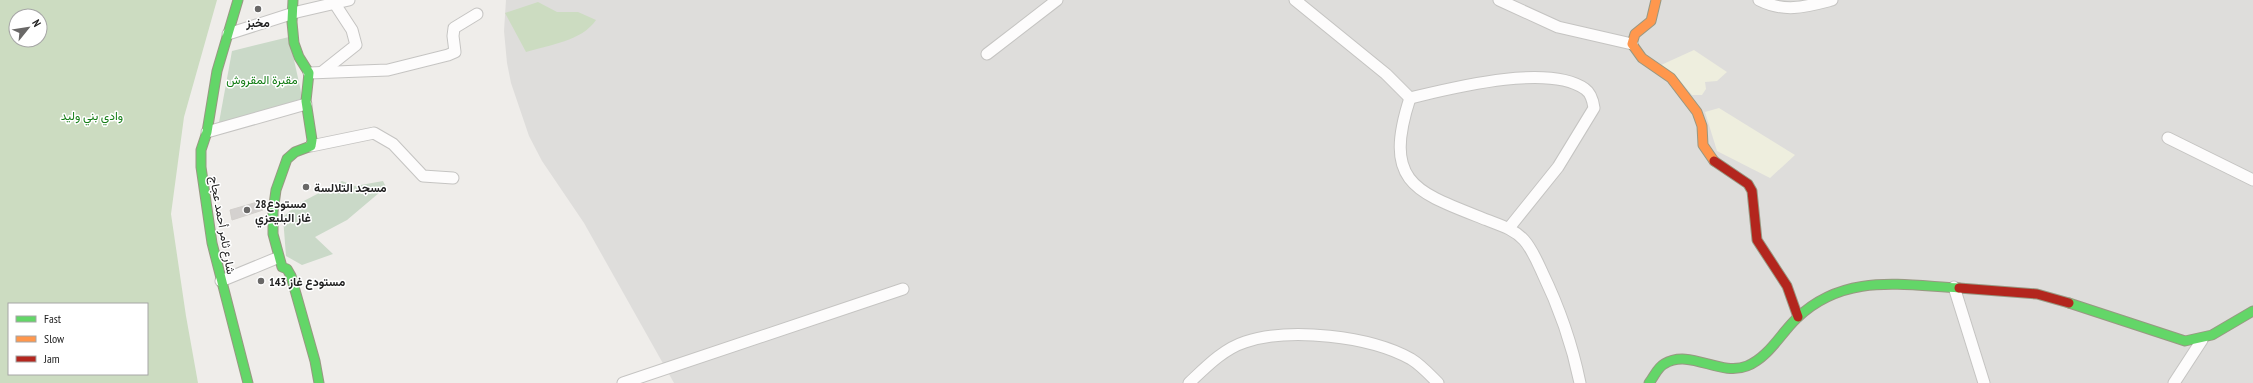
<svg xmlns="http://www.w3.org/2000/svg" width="2253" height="383" font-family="'PT Sans Narrow',Vazirmatn,sans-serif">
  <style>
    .residential { fill: #dedddb }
    .farmland { fill: #eeeede }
    .forest { fill: #ccdcc1; fill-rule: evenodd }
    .cemetery { fill: #cad9c8 }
    .building { fill: #d4d1cf; stroke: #d2cfcb }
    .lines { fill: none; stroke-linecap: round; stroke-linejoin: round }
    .street-casing { stroke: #c5c4c2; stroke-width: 13 }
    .fast-casing { stroke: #989882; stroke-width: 11 }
    .slow-casing { stroke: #989882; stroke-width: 11 }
    .jam-casing { stroke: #989882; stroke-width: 11 }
    .street { stroke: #fdfcfc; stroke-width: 11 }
    .fast { stroke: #63d668; stroke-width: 9 }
    .slow { stroke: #ff974d; stroke-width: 9 }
    .jam { stroke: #b3261e; stroke-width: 9 }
    .poi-dot { fill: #696867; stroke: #fff; stroke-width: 1.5 }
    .labels { text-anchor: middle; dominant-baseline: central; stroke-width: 3; stroke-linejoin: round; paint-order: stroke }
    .poi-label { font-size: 12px; font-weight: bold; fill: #212121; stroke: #fff; text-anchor: start }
    .park-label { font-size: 12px; fill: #127c14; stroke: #fff }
    .street-label { font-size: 12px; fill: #212121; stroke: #fff }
  </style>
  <rect width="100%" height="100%" fill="#efedea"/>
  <polygon class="residential" points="506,0 2253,0 2253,383 674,383 584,223 542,161 529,136 511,83 507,63 504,31"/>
  <g class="farmland">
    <polygon points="1694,50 1727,72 1717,81 1705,82 1706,89 1702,95 1692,95 1675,75 1661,65"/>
    <polygon points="1719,108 1795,155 1770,178 1717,151 1705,112"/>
  </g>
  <g class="forest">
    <path d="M0,0H217L184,117L171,214L186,316L198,383H0ZM16,16H40V40H16ZM9,304H147V374H9Z"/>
    <path d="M538,2L557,12H578L596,20C582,41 549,45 526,52L505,13Z"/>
  </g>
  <g class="cemetery">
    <polygon points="289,37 303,101 218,128 232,51"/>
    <polygon points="342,181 355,186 383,181 386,187 347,220 315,237 333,254 302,265 286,256 283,217 298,204"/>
  </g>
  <polygon class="building" points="261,201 263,210 232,220 230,210"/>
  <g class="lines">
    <g class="street-casing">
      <g id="street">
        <polyline points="1295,0 1386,74 1410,98"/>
        <polyline points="1499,0 1558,27 1632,44"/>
        <path d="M1759,0C1785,13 1805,7 1832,0"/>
        <polyline points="228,34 297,12 349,0"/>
        <polyline points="987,54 1057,0"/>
        <polyline points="322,72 356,45 352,30 335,4"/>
        <polyline points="309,73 388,70 448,55 455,52 453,36 454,28 477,14"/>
        <path d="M1410,98C1382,184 1416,192 1487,220C1500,225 1514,229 1524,240C1532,249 1537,261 1542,272C1559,307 1572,344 1580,383"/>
        <path d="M1410,98C1452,88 1548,63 1585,89C1591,93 1593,101 1594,108L1558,167L1509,228"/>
        <polyline points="207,132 306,104"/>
        <polyline points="2168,138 2253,180"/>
        <polyline points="311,146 374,133 393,144 423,176 453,178"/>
        <polyline points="221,281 277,258"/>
        <polyline points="1954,287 1984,383"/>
        <polyline points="623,383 903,289"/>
        <path d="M1189,383C1205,368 1223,349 1245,342C1290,327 1370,336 1411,359C1421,365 1430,375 1438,383"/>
        <polyline points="2174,383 2202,340"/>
      </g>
    </g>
    <g class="fast-casing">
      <g id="fast">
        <polyline points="238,0 217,71 207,132 201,150 201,167 212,243 248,383"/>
        <polyline points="293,0 292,22 294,43 299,57 309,73 306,101 312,140 311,146 295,152 287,159 276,190 273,212 273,234 282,267 287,269 291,276 315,361 319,383"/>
        <polyline points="2069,303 2185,341 2212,335 2253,311"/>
        <path d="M1649,383C1654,377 1657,368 1664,364C1690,348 1720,377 1747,366C1769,357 1781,333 1797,318C1844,273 1900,285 1959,288"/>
      </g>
    </g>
    <g class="slow-casing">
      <polyline id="slow" points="1656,0 1651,21 1635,34 1632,44 1642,58 1671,78 1697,112 1702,126 1703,145 1714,161"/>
    </g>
    <g class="jam-casing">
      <g id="jam">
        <polyline points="1714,161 1748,184 1752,191 1757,240 1787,286 1798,317"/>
        <polyline points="1959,288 2037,294 2069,303"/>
      </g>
    </g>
    <use href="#street" class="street"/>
    <use href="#fast" class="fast"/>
    <use href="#slow" class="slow"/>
    <use href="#jam" class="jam"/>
  </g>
  <g class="poi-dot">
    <circle cx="258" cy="9" r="4"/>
    <circle cx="306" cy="187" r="4"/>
    <circle cx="247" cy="210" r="4"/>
    <circle cx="261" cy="281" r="4"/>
  </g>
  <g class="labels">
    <g class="poi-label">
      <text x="258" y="22" text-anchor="middle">مخبز</text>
      <text x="314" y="187">مسجد التلالسة</text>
      <text x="255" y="203">28مستودع<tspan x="255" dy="14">غاز البليعزي</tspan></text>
      <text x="269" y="281">مستودع غاز 143</text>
    </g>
    <g class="park-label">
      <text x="262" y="79">مقبرة المقروش</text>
      <text x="92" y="115">وادي بني وليد</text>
    </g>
    <g class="street-label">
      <text transform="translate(223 225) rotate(80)">شارع ثامر أحمد عجاج</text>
    </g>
  </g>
  <rect x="8" y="303" width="140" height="72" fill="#ffffff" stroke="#a6a6a6"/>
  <rect x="16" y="316" width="20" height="6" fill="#63d668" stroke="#a6a6a6"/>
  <text x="44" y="323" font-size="12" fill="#212121">Fast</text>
  <rect x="16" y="336" width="20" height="6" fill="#ff974d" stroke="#a6a6a6"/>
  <text x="44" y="343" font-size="12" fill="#212121">Slow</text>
  <rect x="16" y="356" width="20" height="6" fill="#b3261e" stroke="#a6a6a6"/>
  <text x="44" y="363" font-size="12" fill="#212121">Jam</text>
  <g transform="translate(28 28) rotate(60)"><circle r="19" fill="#ffffff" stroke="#a6a6a6"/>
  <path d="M0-3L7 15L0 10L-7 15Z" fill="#696867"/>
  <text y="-6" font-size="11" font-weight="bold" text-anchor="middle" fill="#212121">N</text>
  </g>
</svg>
